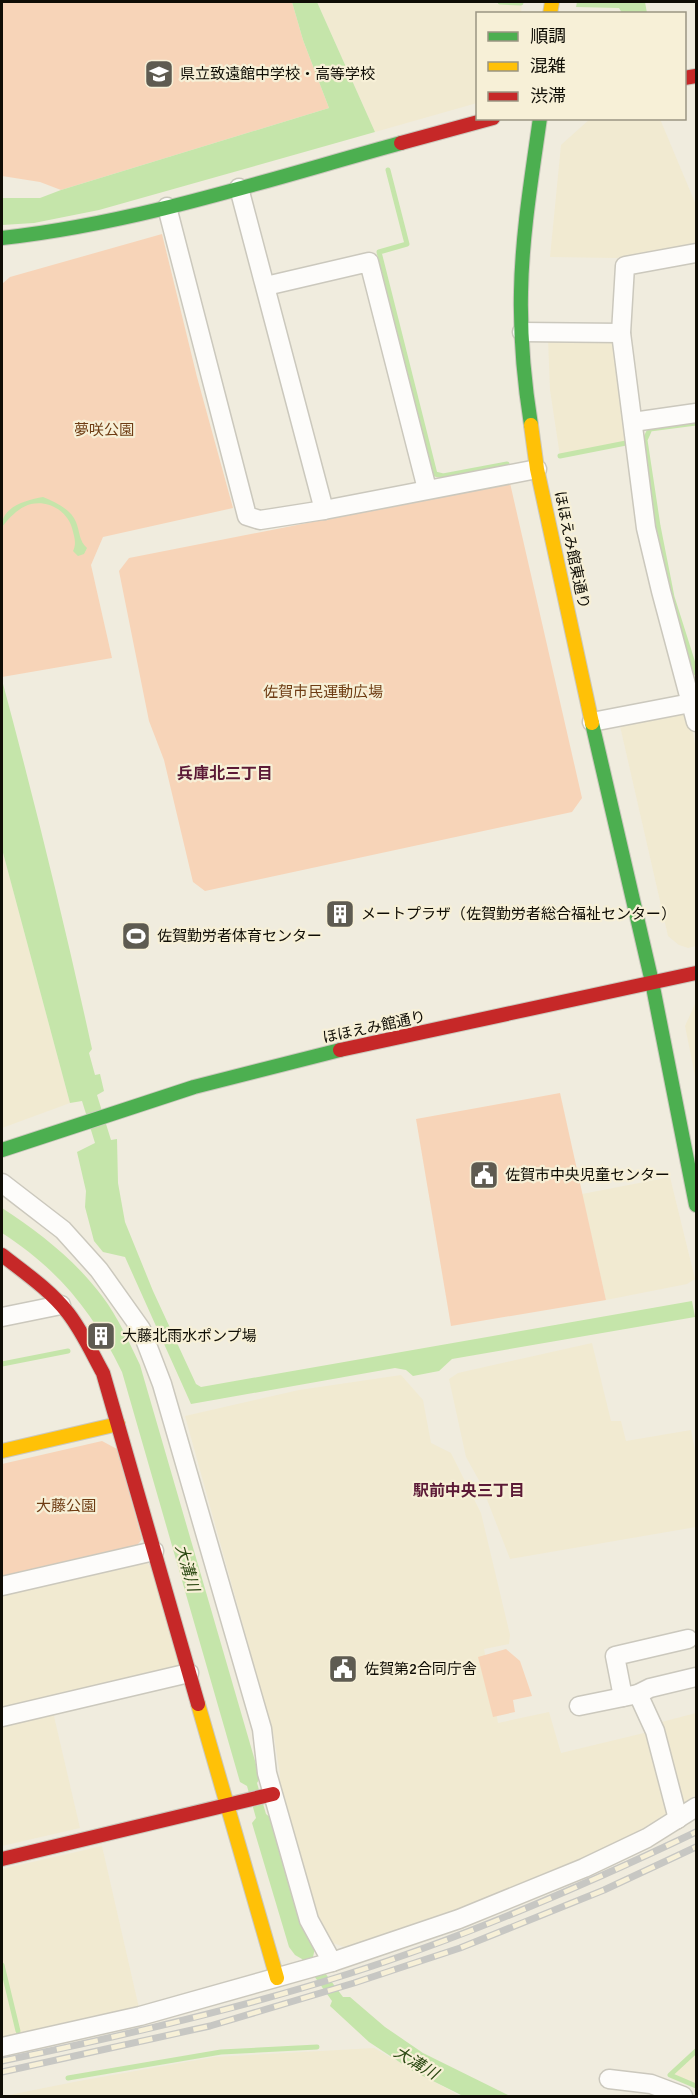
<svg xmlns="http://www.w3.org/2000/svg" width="698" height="2098" font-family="Signika,'Noto Sans JP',sans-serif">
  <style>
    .built { fill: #f1ead1 }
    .green { fill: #f7d4b8 }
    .water { fill: #c5e5aa }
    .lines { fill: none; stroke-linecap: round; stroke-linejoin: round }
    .stream { stroke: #c5e5aa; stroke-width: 5 }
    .street-casing { stroke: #cbc8bd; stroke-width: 21 }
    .fast-casing { stroke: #cbc8bd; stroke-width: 16 }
    .slow-casing { stroke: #cbc8bd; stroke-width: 16 }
    .jam-casing { stroke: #cbc8bd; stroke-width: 16 }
    .street { stroke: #fdfcfa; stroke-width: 18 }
    .fast { stroke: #4caf50; stroke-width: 14 }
    .slow { stroke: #ffc107; stroke-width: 14 }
    .jam { stroke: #c62828; stroke-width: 14 }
    .rail-casing { stroke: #c7c7c3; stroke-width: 7 }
    .rail { stroke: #f7f0d7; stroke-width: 4.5; stroke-dasharray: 14; stroke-linecap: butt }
    .labels { text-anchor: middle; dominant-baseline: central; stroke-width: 4.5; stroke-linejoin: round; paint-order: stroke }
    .poi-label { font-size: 15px; fill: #0f0d05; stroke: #f7f0d7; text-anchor: start }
    .park-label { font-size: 15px; fill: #6e3c13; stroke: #f7f0d7 }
    .street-label { font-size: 15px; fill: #0f0d05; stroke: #f7f0d7 }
    .neighbourhood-label { font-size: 16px; font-weight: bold; fill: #5b1936; stroke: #f7f0d7 }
    .water-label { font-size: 16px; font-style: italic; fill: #2c4913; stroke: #f7f0d7 }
  </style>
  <rect width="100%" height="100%" fill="#f0ecde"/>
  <g class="built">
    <polygon points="317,2 432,2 522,4 521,13 478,14 477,103 375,132"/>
    <polygon points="590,119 660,119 696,205 696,243 617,258 550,257 561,145"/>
    <polygon points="548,339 610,339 618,344 626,443 560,456 550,390"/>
    <polygon points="683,712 690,718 696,749 696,946 688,948 679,945 668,936 620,726"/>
    <polygon points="2,849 70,1103 2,1128"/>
    <polygon points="696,1002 696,1076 695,1076 685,1026"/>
    <polygon points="670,1177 695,1279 687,1284 606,1300 582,1194"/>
    <polygon points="592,1343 611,1421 621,1421 626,1441 691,1430 696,1456 696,1527 510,1559 481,1484 466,1457 449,1379 458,1373"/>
    <polygon points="401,1375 423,1400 431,1443 451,1453 481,1513 510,1635 509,1644 484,1649 498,1723 549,1712 561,1753 644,1733 646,1726 696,1713 696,1795 632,1835 590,1855 449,1915 352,1950 333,1943 315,1909 279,1783 280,1774 274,1737 185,1416 299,1390"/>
    <polygon points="135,1548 152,1569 183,1681 53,1712 80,1828 2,1846 2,1579"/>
    <polygon points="102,1846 139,2008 2,2037 2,1869"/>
    <polygon points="374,2048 460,2096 4,2096 79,2081 214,2057"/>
    <polygon points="696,2048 696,2086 668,2074"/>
  </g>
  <g class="green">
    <polygon points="2,2 292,2 303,40 329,108 61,190 40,182 2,176"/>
    <polygon points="162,234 197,377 233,508 103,537 91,565 112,658 2,677 2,284 10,277"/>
    <polygon points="510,483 582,798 572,812 205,891 193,882 164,760 149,721 119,571 129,558"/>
    <polygon points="560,1093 606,1300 451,1326 416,1119"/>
    <polygon points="102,1441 117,1449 142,1539 135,1548 2,1579 2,1464"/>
    <polygon points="506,1649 520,1661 532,1696 513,1700 515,1712 493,1717 478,1657"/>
  </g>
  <g class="water">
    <polygon points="292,2 317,2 375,132 99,210 34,223 2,225 2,198 40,198 61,190 329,108 303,40"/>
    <polygon points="577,2 645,2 647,13 622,13 619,8 576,7"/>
    <path d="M43,497C55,502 71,509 76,522C80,532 79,541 87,548L84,554L78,556L73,551C77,543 74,536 72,528C67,511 49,500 31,504C19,507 9,518 2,527C1,507 26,500 43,497Z"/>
    <path d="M2,680C35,803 65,925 92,1049L89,1053L95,1075L100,1074L104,1091L97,1095L111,1140L117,1139L118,1183L125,1222L153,1291L196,1384L201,1387L692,1301L695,1317L452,1359L439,1371L413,1376L406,1370L395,1368L191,1404L125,1257L103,1252L94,1241L85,1207L86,1191L77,1152L95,1143L82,1101L70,1103L2,849Z"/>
    <path d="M2,1208C39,1232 75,1260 102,1296C118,1317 129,1342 140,1365L260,1778L257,1783L266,1814L271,1818L315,1948L313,1957L343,1997H350L385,2027L423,2053L510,2096H463L413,2071L369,2042L330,2006L332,2001L302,1959L295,1955L289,1947L252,1823L256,1818L247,1786L240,1782L122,1372C93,1312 58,1269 2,1233Z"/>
  </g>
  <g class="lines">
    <g class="stream">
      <polyline points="500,2 521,3"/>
      <polyline points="388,170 407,244 379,252 435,474 443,476 507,464"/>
      <polyline points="696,423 650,429 645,440 658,526 672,597 696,673"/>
      <polyline points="560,456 626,443"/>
      <polyline points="2,1364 68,1351"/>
      <polyline points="2,1965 18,2031"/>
      <polyline points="696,2051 670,2075 696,2086"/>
      <polyline points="68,2078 221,2052 317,2047"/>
    </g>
    <g class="street-casing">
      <g id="street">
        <polyline points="239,188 324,510"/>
        <polyline points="167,207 247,516 260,520 324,510 537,469"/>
        <polyline points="696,253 625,266 621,333 646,528 661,591 696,722"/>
        <polyline points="266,286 369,262 427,489"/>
        <polyline points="522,332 621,333"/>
        <polyline points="633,422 696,413"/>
        <polyline points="592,722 696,702"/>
        <polyline points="2,1183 63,1230 99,1270 141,1329 162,1384 262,1729 267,1773 309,1920 332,1962"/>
        <polyline points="2,1317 61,1305"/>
        <polyline points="2,1586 154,1551"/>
        <polyline points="638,1694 655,1731 678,1819"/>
        <polyline points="623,1697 615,1656 688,1639"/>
        <polyline points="579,1706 638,1694 650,1688 696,1677"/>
        <polyline points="2,1717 189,1673"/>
        <polyline points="2,2047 140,2016 332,1962 459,1919 584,1868 647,1838 696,1807"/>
        <polyline points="609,2079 651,2084 683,2096"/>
      </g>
    </g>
    <g class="fast-casing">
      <g id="fast">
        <path d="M2,238C138,223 270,179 401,143"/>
        <path d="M531,425C524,381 520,337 521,292C522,234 532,175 540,118"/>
        <polyline points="592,723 652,982 696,1205"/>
        <polyline points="2,1150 194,1087 340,1050"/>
      </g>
    </g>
    <g class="slow-casing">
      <g id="slow">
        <polyline points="550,14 552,2"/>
        <polyline points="531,425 537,469 592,723"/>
        <polyline points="2,1451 118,1424"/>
        <polyline points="198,1704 277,1978"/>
      </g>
    </g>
    <g class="jam-casing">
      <g id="jam">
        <polyline points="684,78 696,76"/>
        <polyline points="401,143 493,118"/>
        <polyline points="340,1050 696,973"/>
        <path d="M2,1255C25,1273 50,1290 68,1313C82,1331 92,1353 103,1373L198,1704"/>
        <polyline points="2,1859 273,1794"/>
      </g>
    </g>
    <use href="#street" class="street"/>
    <use href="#fast" class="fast"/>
    <use href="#slow" class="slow"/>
    <use href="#jam" class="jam"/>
    <g class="rail-casing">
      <g id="rail">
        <path d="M2,2061C118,2037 235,2010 348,1974C468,1936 583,1886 696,1832"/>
        <polyline points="2,2072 210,2026 354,1983 460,1948 604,1890 696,1847"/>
      </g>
    </g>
    <use href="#rail" class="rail"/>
  </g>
  <defs>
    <g id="school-square" transform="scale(1.5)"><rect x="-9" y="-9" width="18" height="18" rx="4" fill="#5e5b51" stroke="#f7f0d7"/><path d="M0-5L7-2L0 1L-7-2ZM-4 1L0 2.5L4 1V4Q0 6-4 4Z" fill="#fff"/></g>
    <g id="building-square" transform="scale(1.5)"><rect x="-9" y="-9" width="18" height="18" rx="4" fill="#5e5b51" stroke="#f7f0d7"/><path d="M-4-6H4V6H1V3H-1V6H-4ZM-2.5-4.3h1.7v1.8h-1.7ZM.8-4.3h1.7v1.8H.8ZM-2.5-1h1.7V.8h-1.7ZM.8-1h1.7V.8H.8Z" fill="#fff"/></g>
    <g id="stadium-square" transform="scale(1.5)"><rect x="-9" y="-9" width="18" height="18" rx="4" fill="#5e5b51" stroke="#f7f0d7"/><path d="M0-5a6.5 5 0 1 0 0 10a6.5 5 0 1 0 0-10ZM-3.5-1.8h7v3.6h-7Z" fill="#fff"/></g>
    <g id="civic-square" transform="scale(1.5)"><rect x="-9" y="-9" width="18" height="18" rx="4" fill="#5e5b51" stroke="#f7f0d7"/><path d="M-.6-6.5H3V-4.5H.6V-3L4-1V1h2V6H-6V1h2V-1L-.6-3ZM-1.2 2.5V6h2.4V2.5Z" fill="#fff"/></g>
  </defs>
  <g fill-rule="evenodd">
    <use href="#school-square" x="159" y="74"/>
    <use href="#building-square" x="340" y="914"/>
    <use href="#stadium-square" x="136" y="936"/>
    <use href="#civic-square" x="484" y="1175"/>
    <use href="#building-square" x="101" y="1336"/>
    <use href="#civic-square" x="343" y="1669"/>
  </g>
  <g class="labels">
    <g class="poi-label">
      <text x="180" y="74">県立致遠館中学校・高等学校</text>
      <text x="361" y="914">メートプラザ（佐賀勤労者総合福祉センター）</text>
      <text x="157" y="936">佐賀勤労者体育センター</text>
      <text x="505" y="1175">佐賀市中央児童センター</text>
      <text x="122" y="1336">大藤北雨水ポンプ場</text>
      <text x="364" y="1669">佐賀第2合同庁舎</text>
    </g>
    <g class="park-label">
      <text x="104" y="430">夢咲公園</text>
      <text x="323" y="692">佐賀市民運動広場</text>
      <text x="66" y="1506">大藤公園</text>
    </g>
    <g class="street-label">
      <text transform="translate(572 550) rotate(78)">ほほえみ館東通り</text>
      <text transform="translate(374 1027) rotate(-12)">ほほえみ館通り</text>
    </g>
    <g class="neighbourhood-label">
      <text x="225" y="774">兵庫北三丁目</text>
      <text x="469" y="1491">駅前中央三丁目</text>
    </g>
    <g class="water-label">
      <text transform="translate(187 1568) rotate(74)">大溝川</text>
      <text transform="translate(416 2063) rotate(31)">大溝川</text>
    </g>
  </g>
  <rect width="698" height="2098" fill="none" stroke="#0f0d05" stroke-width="6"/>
  <rect x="476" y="12" width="210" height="108" fill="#f7f0d7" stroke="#9a9583" stroke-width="1.5"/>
  <rect x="488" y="32" width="30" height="9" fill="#4caf50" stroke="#9a9583" stroke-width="1.5"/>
  <text x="530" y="42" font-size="18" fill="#0f0d05">順調</text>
  <rect x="488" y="62" width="30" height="9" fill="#ffc107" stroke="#9a9583" stroke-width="1.5"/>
  <text x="530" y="72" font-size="18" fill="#0f0d05">混雑</text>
  <rect x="488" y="92" width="30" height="9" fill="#c62828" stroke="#9a9583" stroke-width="1.5"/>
  <text x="530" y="102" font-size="18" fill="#0f0d05">渋滞</text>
</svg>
